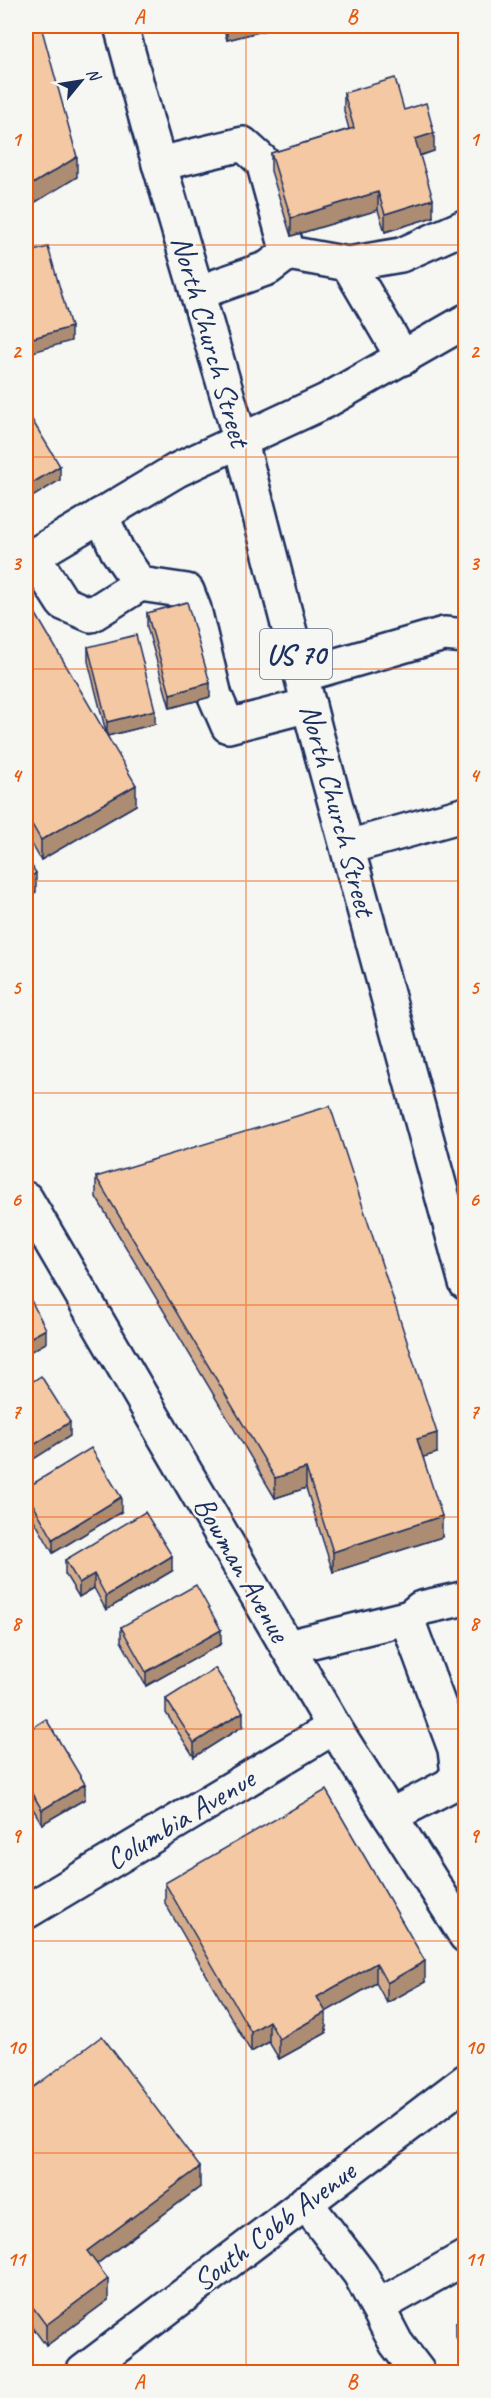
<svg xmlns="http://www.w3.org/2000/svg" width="491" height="2398" font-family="Caveat,sans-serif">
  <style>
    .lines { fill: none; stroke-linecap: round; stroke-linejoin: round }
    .minor-casing { stroke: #1b2f5e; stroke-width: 38 }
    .major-casing { stroke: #1b2f5e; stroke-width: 38 }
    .minor { stroke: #f6f6f2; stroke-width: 33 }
    .major { stroke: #f6f6f2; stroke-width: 33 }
    .wall { fill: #d3ac8d; stroke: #1b2f5e; stroke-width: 1.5 }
    .shaded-wall { fill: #ac8c73; stroke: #1b2f5e; stroke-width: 1.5 }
    .building { fill: #f5c8a4; stroke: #1b2f5e; stroke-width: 1.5 }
    .grid { fill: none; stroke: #e8590c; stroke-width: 1.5; stroke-opacity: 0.55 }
    .labels { text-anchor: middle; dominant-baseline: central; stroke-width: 5; stroke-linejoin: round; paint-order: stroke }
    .shield { fill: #f6f6f2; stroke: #5d6b8a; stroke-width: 1.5 }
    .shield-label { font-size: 28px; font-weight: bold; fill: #1b2f5e }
    .street-label { font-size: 30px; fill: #1b2f5e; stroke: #f6f6f2 }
    .neatline { fill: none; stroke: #e8590c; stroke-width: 2 }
    .grid-label { font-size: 20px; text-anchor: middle; font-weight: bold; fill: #e8590c }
  </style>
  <rect width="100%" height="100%" fill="#f6f6f2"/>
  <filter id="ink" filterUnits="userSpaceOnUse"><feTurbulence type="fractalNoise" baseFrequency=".0167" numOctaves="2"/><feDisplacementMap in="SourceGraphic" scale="12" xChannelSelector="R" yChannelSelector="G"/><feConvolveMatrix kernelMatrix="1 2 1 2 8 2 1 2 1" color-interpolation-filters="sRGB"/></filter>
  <g filter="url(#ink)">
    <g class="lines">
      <g class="minor-casing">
        <g id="minor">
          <polyline points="159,164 243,144 263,162 288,253 268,268 197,293"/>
          <polyline points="288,253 348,264 403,358"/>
          <polyline points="348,264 401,255 466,226"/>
          <polyline points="101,515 117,550 140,584 187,591 194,609 215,696 228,726 309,705"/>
          <polyline points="33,556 63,603 91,615 140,584"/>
          <polyline points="26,560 177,470 326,401 466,321"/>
          <polyline points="302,675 444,634 466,636"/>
          <polyline points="348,847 466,814"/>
          <polyline points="26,1199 334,1727 466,1936"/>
          <polyline points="288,1647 410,1617"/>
          <polyline points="390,1816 448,1786 458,1775 455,1749 410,1627 410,1617 421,1608 466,1598"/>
          <polyline points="26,1912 334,1727"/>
          <polyline points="305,2202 360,2274 396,2343 418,2372"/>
          <polyline points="377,2307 466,2257"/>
          <polyline points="83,2372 466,2081"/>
        </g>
      </g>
      <g class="major-casing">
        <polyline id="major" points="121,26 149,129 241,442 316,733 466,1283"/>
      </g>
      <use href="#minor" class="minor"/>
      <use href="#major" class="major"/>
    </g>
    <g class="wall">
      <polygon points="223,26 282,26 227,40"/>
      <polygon points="344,93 404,110 434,151 420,156 433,217 385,232 378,210 291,236 271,171 271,153 349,129 344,111"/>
      <polygon points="26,606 136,805 41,860 26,834"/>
      <polygon points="147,613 210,697 170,708 147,627"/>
      <polygon points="88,647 155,724 107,736 88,661"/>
      <polygon points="96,1177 437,1453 423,1457 442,1537 333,1572 306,1488 275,1498 96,1197"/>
      <polygon points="26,1488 121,1512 53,1553 26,1506"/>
      <polygon points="65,1560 172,1571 106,1610 94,1588 79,1597 65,1574"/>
      <polygon points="121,1627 221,1644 146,1686 121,1641"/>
      <polygon points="166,1699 243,1726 194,1757 166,1713"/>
      <polygon points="26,1732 85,1799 42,1824 26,1797"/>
      <polygon points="165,1883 425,1982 387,2003 376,1983 325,2012 326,2033 279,2059 269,2042 251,2052 165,1903"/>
      <polygon points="26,2093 200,2187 97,2264 108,2300 46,2346 26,2318"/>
      <polygon points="465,2317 465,2354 456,2337 456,2323"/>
    </g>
    <g class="shaded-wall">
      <polygon points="227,26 282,26 227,40"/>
      <polygon points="434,133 434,151 415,157 415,139"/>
      <polygon points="77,157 77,177 26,208 26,188"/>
      <polygon points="378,192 378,210 291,236 291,218"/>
      <polygon points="433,199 433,217 385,232 385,214"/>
      <polygon points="71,327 71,341 26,354 26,340"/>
      <polygon points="60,466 60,480 26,501 26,487"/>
      <polygon points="210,683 210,697 170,708 170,694"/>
      <polygon points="155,710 155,724 107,736 107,722"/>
      <polygon points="136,785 136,805 41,860 41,840"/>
      <polygon points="36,873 36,892 26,898 26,880"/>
      <polygon points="46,1329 46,1343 26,1354 26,1340"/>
      <polygon points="70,1422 70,1436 26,1464 26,1450"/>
      <polygon points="437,1433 437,1453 417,1459 417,1439"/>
      <polygon points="306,1468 306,1488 275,1498 275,1478"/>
      <polygon points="121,1497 121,1512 53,1553 53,1539"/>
      <polygon points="442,1516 442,1537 333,1572 333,1552"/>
      <polygon points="172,1556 172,1571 106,1610 106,1596"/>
      <polygon points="94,1574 94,1588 79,1597 79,1583"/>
      <polygon points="221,1630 221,1644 146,1686 146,1672"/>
      <polygon points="243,1712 243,1726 194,1757 194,1743"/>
      <polygon points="85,1784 85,1799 42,1824 42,1810"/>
      <polygon points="425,1961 425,1982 387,2003 387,1983"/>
      <polygon points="376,1963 376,1983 317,2017 317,1997"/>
      <polygon points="326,2012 326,2033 279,2059 279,2039"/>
      <polygon points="269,2021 269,2042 251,2052 251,2032"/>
      <polygon points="200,2167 200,2187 87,2271 87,2251"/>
      <polygon points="108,2279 108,2300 46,2346 46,2325"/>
    </g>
    <g class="building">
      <polygon points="26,26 41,26 77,157 26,188"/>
      <polygon points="395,78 404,110 426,103 434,133 415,139 433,199 385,214 378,192 291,218 271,153 354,128 344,93"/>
      <polygon points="48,247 71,327 26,340 26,253"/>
      <polygon points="26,410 60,466 26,487"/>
      <polygon points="187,602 210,683 170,694 147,613"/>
      <polygon points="30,604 136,785 41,840 26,814 26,606"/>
      <polygon points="136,635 155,710 107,722 88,647"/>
      <polygon points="26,856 36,873 26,880"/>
      <polygon points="330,1106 437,1433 417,1439 442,1516 333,1552 306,1468 275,1478 96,1177"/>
      <polygon points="26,1291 46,1329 26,1340"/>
      <polygon points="41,1376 70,1422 26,1450 26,1386"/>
      <polygon points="91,1448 121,1497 53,1539 26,1492 26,1488"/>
      <polygon points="145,1512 172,1556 106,1596 94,1574 79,1583 65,1560"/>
      <polygon points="196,1585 221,1630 146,1672 121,1627"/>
      <polygon points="215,1668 243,1712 194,1743 166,1699"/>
      <polygon points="46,1719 85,1784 42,1810 26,1783 26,1732"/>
      <polygon points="326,1790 425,1961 387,1983 376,1963 317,1997 326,2012 279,2039 269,2021 251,2032 165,1883"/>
      <polygon points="102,2036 200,2167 87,2251 108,2279 46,2325 26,2298 26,2093"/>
      <polygon points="465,2317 465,2340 456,2323"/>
    </g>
  </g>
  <path class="grid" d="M246,26V2372M26,245H466M26,457H466M26,669H466M26,881H466M26,1093H466M26,1305H466M26,1517H466M26,1729H466M26,1941H466M26,2153H466"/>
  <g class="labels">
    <rect class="shield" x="260" y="629" width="72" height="50" rx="4.5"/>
    <g class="shield-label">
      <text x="296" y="654">US 70</text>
    </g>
    <g class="street-label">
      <text transform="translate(211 341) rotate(74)">North Church Street</text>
      <text transform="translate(338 810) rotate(75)">North Church Street</text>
      <text transform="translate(242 1569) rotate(60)">Bowman Avenue</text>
      <text transform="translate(180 1819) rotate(-31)">Columbia Avenue</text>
      <text transform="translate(274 2226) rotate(-37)">South Cobb Avenue</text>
    </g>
  </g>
  <rect width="491" height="2398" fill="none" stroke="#f6f6f2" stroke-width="66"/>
  <g transform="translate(81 81) rotate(60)" stroke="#f6f6f2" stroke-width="4.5" paint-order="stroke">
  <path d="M0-4.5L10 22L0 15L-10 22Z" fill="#1b2f5e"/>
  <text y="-9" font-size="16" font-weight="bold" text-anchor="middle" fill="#1b2f5e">N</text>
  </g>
  <rect x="33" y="33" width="425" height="2332" class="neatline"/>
  <g class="grid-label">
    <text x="139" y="23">A</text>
    <text x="352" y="23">B</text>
    <text x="16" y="146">1</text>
    <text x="474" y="146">1</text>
    <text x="16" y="358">2</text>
    <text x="474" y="358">2</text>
    <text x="16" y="570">3</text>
    <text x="474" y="570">3</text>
    <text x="16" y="782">4</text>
    <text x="474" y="782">4</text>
    <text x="16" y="994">5</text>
    <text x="474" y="994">5</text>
    <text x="16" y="1206">6</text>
    <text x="474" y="1206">6</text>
    <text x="16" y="1418">7</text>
    <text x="474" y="1418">7</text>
    <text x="16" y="1630">8</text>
    <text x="474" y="1630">8</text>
    <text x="16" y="1842">9</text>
    <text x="474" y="1842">9</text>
    <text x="16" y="2054">10</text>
    <text x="474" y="2054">10</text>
    <text x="16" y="2266">11</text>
    <text x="474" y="2266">11</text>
    <text x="139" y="2388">A</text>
    <text x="352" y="2388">B</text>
  </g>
</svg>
